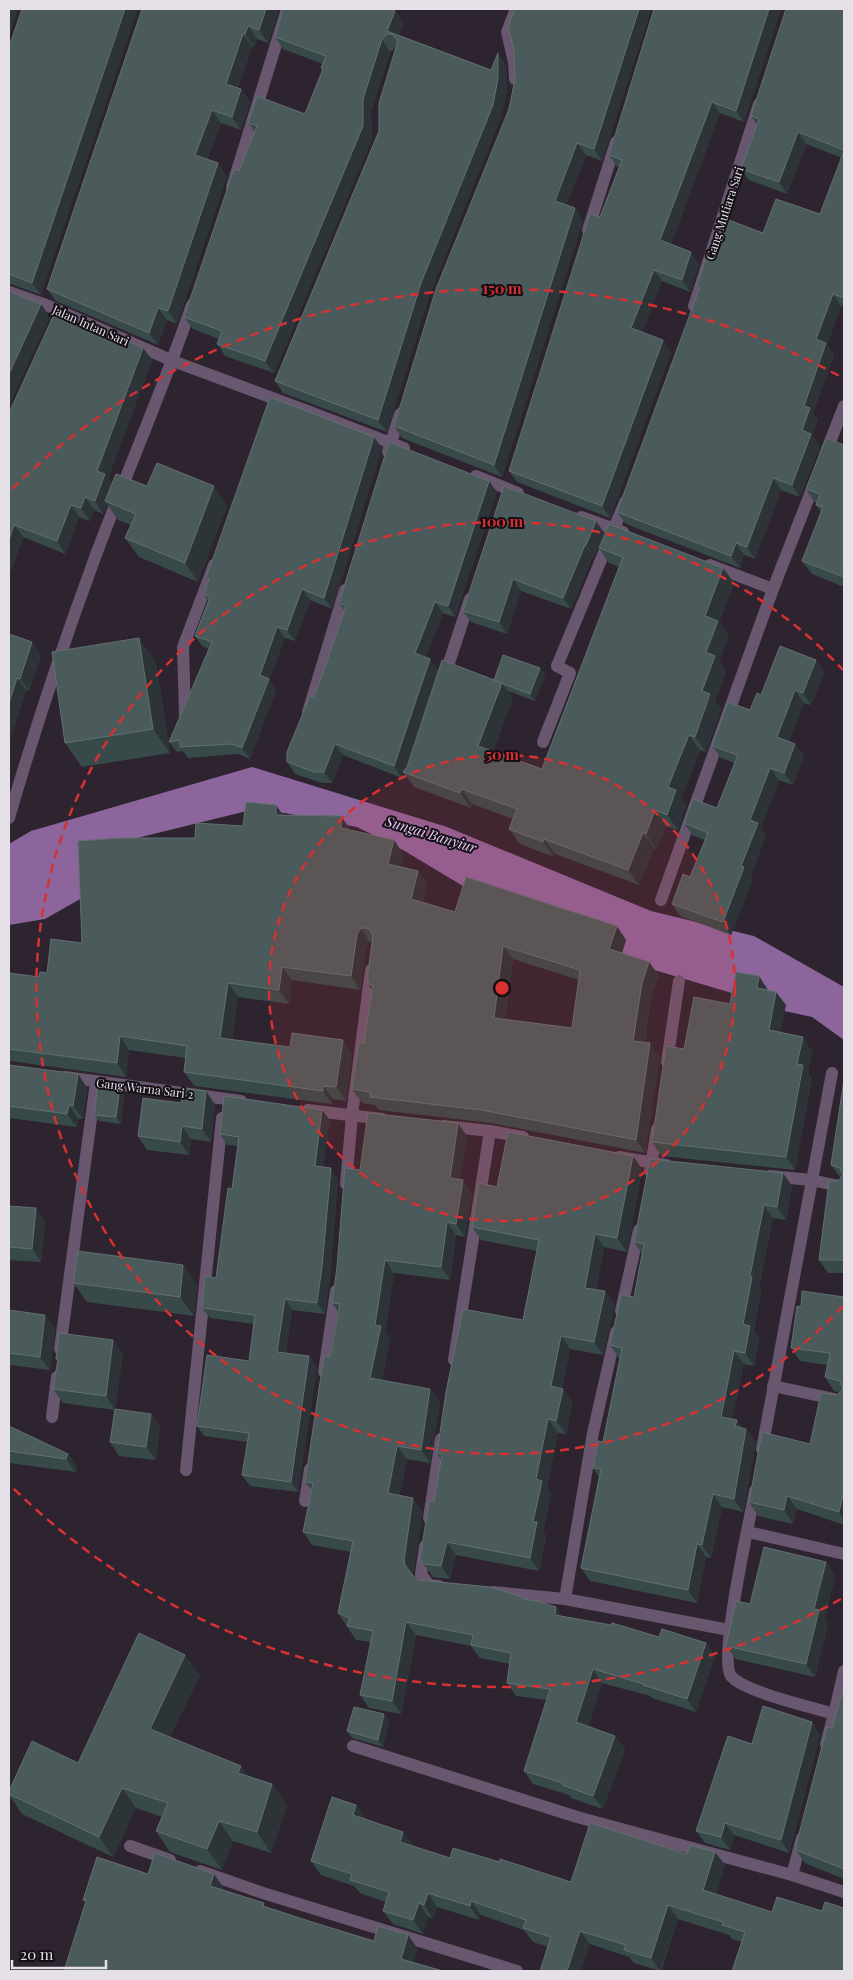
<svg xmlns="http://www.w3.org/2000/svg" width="853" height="1980" font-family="'Playfair Display',serif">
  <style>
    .water { fill: #8c659d }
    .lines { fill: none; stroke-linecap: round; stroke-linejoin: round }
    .service { stroke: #68576f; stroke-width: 12 }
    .minor { stroke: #68576f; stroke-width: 12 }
    .tertiary { stroke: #68576f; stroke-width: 12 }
    .wall { fill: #384949; fill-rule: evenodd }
    .shaded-wall { fill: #2c3438 }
    .building { fill: #4b5a5a; stroke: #636f71; fill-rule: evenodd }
    .ring { fill: none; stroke: #d73132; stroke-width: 2.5; stroke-dasharray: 9 6 }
    .labels { text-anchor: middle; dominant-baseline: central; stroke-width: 4; stroke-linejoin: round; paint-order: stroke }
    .street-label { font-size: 12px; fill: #e6e1e9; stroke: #130f15 }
    .water-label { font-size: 14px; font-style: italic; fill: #ebcafb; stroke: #130f15 }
    .centre { fill: #d73132; stroke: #130f15; stroke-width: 2.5 }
    .ring-label { font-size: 15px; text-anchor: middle; font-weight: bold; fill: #d73132; stroke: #130f15; stroke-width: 4; stroke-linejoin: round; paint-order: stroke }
  </style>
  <rect width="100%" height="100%" fill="#2d2430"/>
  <polygon class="water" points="252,767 447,827 651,911 754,936 844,987 844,1040 812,1017 771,1008 752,999 553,940 403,850 357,827 285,813 247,811 84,851 82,898 45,919 9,925 9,844 31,831"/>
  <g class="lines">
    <polyline class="service" points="543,742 570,673 557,666"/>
    <g class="minor">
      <polyline points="515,79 514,62 507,32 516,9"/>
      <polyline points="588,230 616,142"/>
      <polyline points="9,292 46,305 173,361 313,413 404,448"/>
      <polyline points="694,306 759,104"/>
      <polyline points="388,452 400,414"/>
      <polyline points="825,455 844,406"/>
      <polyline points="476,476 518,493"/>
      <polyline points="581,517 623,532"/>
      <polyline points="710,565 773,589"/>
      <polyline points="557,666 625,502"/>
      <polyline points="444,678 470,599"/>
      <polyline points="308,712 345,590"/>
      <polyline points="185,716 183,647 214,565"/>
      <polyline points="661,900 773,589 816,479"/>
      <polyline points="667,1062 679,981"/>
      <polyline points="65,1077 241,1101"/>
      <polyline points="308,1110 382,1119"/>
      <polyline points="444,1126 490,1131 523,1137"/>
      <polyline points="619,1157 666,1165"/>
      <polyline points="650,1171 657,1129"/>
      <polyline points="770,1176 811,1180 844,1187"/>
      <polyline points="346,1184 352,1115 371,970"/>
      <polyline points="621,1311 639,1230"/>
      <polyline points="616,1332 593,1433 565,1599 729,1630"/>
      <polyline points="60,1349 96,1082"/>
      <polyline points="454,1360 490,1131"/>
      <polyline points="324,1372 336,1291"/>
      <polyline points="773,1386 844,1401"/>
      <polyline points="52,1417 57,1377"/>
      <polyline points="762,1449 832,1073"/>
      <polyline points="186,1470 222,1118"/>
      <path d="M755,1491C750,1520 718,1658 731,1676C744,1692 812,1707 834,1714L826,1744"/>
      <polyline points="305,1501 310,1469"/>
      <polyline points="429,1518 441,1439"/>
      <polyline points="748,1532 844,1554"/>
      <polyline points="425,1546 421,1574 429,1585 439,1586"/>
      <polyline points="493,1592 565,1599"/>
      <polyline points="834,1714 844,1671"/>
      <polyline points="353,1746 577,1817 792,1875 844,1892"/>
      <polyline points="130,1846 170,1860"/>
      <polyline points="200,1871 263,1893 517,1971"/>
      <polyline points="792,1875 802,1838"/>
    </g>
    <g class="tertiary">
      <polyline points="232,187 287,9"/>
      <path d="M9,818C34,732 62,647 93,563C125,476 162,392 192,305"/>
    </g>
  </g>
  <g class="wall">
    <polygon points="142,9 279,9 268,43 257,39 254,47 252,46 238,88 241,89 250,102 241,130 221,123 207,159 227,176 177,324 167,320 158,345 56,301 47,289"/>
    <polygon points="515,9 651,9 602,161 586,155 566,205 583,220 502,477 402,438 394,426 509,109 515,79"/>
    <polygon points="654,9 781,9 744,122 720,113 671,244 699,264 690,292 662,281 642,332 663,340 671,352 610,518 517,482 509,471 600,217 619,167 617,167 609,155"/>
    <polygon points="844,9 844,307 841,306 827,345 834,355 813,413 818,420 812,436 820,446 800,497 781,490 755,559 744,555 740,568 626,524 617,512 700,289 697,286 711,259 763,233 820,214 842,158 806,144 787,194 749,180 741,169 757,125 751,116"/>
    <polygon points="395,11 403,23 399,35 491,70 506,65 507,90 501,117 429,296 387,432 283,393 275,381 379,131 397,46 390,52 371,112 372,139 274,373 225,356 217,344 219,339 193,329 184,317 255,132 248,123 305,114 322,70 321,68 323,64 283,49 275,37"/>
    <polygon points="9,47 41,295 11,284 9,285"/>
    <polygon points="143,348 152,360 108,478 112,483 147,486 227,505 198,582 139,557 125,538 131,525 118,520 107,504 103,514 94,510 90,521 79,517 65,554 23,537 9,577 9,413"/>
    <polygon points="844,445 844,587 812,574 802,561 821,512 816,505 816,503 815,503 806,489"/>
    <polygon points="382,448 332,609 310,600 295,641 285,638 269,680 276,690 250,759 238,754 188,758 183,751 177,752 169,742 209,649 202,646 195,636 208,601 204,594 209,581 206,578"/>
    <polygon points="497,492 455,617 443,613 426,657 430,659 438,670 405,770 494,680 540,668 545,675 535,701 508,691 513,698 493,751 542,769 619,567 609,563 599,548 723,568 734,583 719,622 729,636 719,661 726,671 715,701 721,709 706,752 700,750 681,798 686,805 678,830 666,826 656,850 654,848 639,885 555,854 554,857 520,844 509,829 513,819 472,804 471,808 414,787 404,773 402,778 343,755 332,783 322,783 295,774 287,762 319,684 345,611 339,603"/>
    <polygon points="596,521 604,533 594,557 593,556 571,609 521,591 507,634 471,622 463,611"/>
    <polygon points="9,634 41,655 29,691 26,690 9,743"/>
    <polygon points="156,662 170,753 82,767 65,743"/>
    <polygon points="824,672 811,705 804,703 789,742 795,744 804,756 793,785 779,780 761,828 766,835 751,876 753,879 731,935 680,916 672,904 690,877 705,840 693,836 684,823 717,808 734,763 721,758 712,746 750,710 761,695"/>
    <path d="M283,815L341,816L350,830L394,840L403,854L400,867L418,871L427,884L423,902L455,912L626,940L622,953L649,962L659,976L651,996L645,1042L660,1057L645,1153L491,1123L379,1110L375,1105L362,1103L352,1089L364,1043L372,990L368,984V980L367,979L372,942H370L366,947L360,990L292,980L289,1004L238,997L232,1040L290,1047L352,1053L346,1101L333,1099L332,1104L194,1086L184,1072L186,1058L129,1050L126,1077L10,1061H9V973L39,977L47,973L82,943L195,838ZM513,959L579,980L572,1028L505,1019Z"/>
    <polygon points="768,990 786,1005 780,1033 812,1051 808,1072 812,1078 795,1170 661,1156 652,1142 684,1049 730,1004"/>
    <polygon points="9,1065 78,1074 87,1088 83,1119 78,1119 77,1127 9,1118"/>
    <polygon points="844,1080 844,1273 828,1273 819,1260 841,1178 831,1165"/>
    <polygon points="120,1086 124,1093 121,1124 99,1121 94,1115"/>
    <polygon points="206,1091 215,1105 211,1142 191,1139 189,1155 147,1150 138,1136"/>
    <polygon points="330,1120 323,1167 338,1179 330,1278 325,1314 292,1310 286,1353 309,1356 317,1367 298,1492 250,1486 242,1475 247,1442 204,1436 197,1426 249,1361 254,1324 210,1318 202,1308 216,1278 232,1189 238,1146 227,1145 220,1134"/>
    <polygon points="467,1136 460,1180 472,1193 465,1237 456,1235 450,1280 394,1273 385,1332 390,1339 382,1380 440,1402 430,1463 407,1459 399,1496 423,1511 413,1573 414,1577 419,1580 522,1597 524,1600 563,1616 659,1637 706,1643 715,1656 696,1712 652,1698 650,1696 602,1683 588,1726 615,1736 625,1749 603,1809 571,1798 569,1795 533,1784 524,1771 547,1700 516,1696 507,1683 510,1664 480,1658 471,1646 416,1635 401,1714 369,1708 360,1695 371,1642 356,1640 338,1613 351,1552 312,1545 303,1532 312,1491 305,1482 338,1312 332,1303 360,1170"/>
    <polygon points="633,1156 642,1169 627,1252 604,1247 596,1290 605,1291 615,1305 603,1355 570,1349 562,1389 572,1402 566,1434 558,1433 547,1487 551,1494 543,1532 546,1536 539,1571 456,1555 450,1579 433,1577 420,1559 434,1502 441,1460 437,1453 523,1320 537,1251 481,1240 472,1227 497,1187"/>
    <polygon points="792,1186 786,1220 773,1218 759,1287 761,1290 754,1331 759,1339 754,1366 744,1364 732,1419 737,1420 742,1428 746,1429 756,1442 743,1512 722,1507 711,1558 706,1557 697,1603 590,1581 581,1568 599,1477 593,1468 603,1442 620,1359 619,1358 610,1345 634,1297 642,1254 634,1242"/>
    <polygon points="9,1206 36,1208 45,1222 41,1262 9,1260"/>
    <polygon points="183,1265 197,1285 194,1316 87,1302 73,1283"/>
    <polygon points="844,1297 844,1525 797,1509 793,1524 758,1516 749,1502 810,1444 837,1395 840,1392 834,1391 825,1377 827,1365 800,1361 791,1348 801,1307"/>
    <polygon points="9,1310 55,1328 50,1370 9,1365"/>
    <polygon points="123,1354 115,1409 151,1414 160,1427 156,1460 119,1456 110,1442 115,1410 63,1403 53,1389 58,1361 56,1359"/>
    <polygon points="9,1426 68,1454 77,1467 76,1472 9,1463"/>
    <polygon points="826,1562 835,1576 825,1618 828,1624 815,1677 736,1659 726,1646 750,1604"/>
    <polygon points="200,1675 170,1737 249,1777 272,1784 287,1805 271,1853 233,1841 222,1870 170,1852 156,1831 162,1817 136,1808 113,1857 22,1814 9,1795 9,1791 78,1763"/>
    <polygon points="844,1687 844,1879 805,1863 796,1850 797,1847 796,1845 832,1728"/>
    <polygon points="384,1714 389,1721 383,1747 352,1738 347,1731"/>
    <polygon points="812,1722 820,1735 789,1853 734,1835 730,1850 705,1843 696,1831 752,1744"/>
    <polygon points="356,1805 366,1819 366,1820 413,1846 450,1858 500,1862 571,1882 687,1854 715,1852 725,1865 716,1894 772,1912 822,1911 742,1942 732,1939 729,1935 678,1919 661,1971 634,1963 629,1957 590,1944 548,1947 533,1942 524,1930 481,1915 479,1920 437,1907 433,1919 428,1917 423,1934 393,1924 383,1911 386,1902 360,1893 354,1886 321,1875 311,1861"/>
  </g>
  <g class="shaded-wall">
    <polygon points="9,9 18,9 9,38"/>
    <polygon points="125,9 138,9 41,295 32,283"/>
    <polygon points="266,9 279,9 268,43 259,30"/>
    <polygon points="639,9 651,9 602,161 594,149"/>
    <polygon points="769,9 781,9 744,122 736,111"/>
    <polygon points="395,11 403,23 397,40 392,34 387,31"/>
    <polygon points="248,26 257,39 254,47 245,34"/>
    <polygon points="243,34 252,46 235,97 226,84"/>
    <polygon points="382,39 390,52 371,112 372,139 274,373 265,361 363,99"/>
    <polygon points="498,53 506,65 507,90 501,117 429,296 387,432 378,420 421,283"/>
    <polygon points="241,89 250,102 241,130 232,117"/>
    <polygon points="712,102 720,113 668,252 660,240"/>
    <polygon points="212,110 221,123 204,168 195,155"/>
    <polygon points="798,132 806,144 787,194 779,182"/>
    <polygon points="577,143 586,155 563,212 555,201"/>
    <polygon points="218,163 227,176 177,324 168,311"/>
    <polygon points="575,208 583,220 502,477 494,465"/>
    <polygon points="691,252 699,264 690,292 682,280"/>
    <polygon points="654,270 662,281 639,340 631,328"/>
    <polygon points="833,294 841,306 827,345 834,355 813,413 818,420 812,436 820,446 800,497 792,485 802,430 804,406 816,339"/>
    <polygon points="41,304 50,317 9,406 9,374"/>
    <polygon points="158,308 167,320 158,345 149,333"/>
    <polygon points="663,340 671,352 610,518 602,506"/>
    <polygon points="143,348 152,360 108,478 114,487 105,501 107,504 103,514 95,501 97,471"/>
    <polygon points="374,437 382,448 332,609 324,598"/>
    <polygon points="773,478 781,490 755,559 747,547"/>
    <polygon points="489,481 497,492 455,617 448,606"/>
    <polygon points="214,486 227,505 198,582 185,563"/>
    <polygon points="85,497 94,510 90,521 81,508"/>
    <polygon points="71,505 79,517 65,554 57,541"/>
    <polygon points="596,521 604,533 594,557 586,545"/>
    <polygon points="14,525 23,537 9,577 9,540"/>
    <polygon points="736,543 744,555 740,568 731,556"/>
    <polygon points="585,545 593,556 571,609 563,598"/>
    <polygon points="723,568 734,583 719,622 729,636 719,661 726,671 715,701 721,709 706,752 695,737 702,691 706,652 705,616"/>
    <polygon points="513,579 521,591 507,634 499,622"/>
    <polygon points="302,589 310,600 295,641 287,630"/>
    <polygon points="435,602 443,613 423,665 415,653"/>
    <polygon points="277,627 285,638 269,680 276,690 250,759 242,748 260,675"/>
    <polygon points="139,638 156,662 170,753 153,729"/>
    <polygon points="32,642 41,655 29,691 20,679"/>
    <polygon points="430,659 438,670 402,778 394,766"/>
    <polygon points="816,660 824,672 811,705 803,693"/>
    <polygon points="540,668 545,675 535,701 530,694"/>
    <polygon points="17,678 26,690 9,743 9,703"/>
    <polygon points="502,683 513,698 489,761 478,746"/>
    <polygon points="795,690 804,703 786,750 777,737"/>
    <polygon points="689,735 700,750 681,798 686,805 678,830 667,815 668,787"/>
    <polygon points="335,744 343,755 332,783 324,772"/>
    <polygon points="795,744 804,756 793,785 784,773"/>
    <polygon points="770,768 779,780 761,828 766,835 751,876 753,879 731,935 723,922 741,866 750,820"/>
    <polygon points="462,789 472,804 471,808 460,793"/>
    <polygon points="276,805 285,818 276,815"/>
    <polygon points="655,810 666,826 656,850 646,834"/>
    <polygon points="341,816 350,829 351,841 341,828"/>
    <polygon points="643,833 654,848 639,885 628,870"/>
    <polygon points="544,839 555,854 554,857 543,842"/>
    <polygon points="394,840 403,854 398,878 388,864"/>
    <polygon points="418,871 427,884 421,912 411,899"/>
    <polygon points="617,926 626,940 619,963 609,949"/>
    <polygon points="361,928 370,942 366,947 360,990 351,976 357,934"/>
    <polygon points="503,946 513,959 503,1031 494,1018"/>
    <polygon points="649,962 659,976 651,996 643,1054 633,1041 642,983"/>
    <polygon points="282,967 292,980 289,1004 279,990"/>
    <polygon points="759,976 768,990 757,988"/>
    <polygon points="228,983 238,997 230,1052 220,1038"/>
    <polygon points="776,992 786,1005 778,1044 769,1030"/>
    <polygon points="120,1036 129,1050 126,1077 117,1063"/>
    <polygon points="803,1037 812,1051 808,1072 812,1078 795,1170 786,1157 797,1064"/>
    <polygon points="343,1040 352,1053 346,1101 336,1087"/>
    <polygon points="650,1043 660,1057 645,1153 636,1140"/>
    <polygon points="78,1074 87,1088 83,1119 73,1106"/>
    <polygon points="120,1086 124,1093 121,1124 116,1117"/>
    <polygon points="323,1086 333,1099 332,1104 323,1091"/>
    <polygon points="206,1091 215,1105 211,1142 202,1129"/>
    <polygon points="69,1105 78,1119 77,1127 67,1114"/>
    <polygon points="322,1110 330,1120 322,1177 315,1166"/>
    <polygon points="458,1123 467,1136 459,1191 450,1178"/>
    <polygon points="182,1126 191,1139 189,1155 180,1142"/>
    <polygon points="633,1156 642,1169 627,1252 617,1238"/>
    <polygon points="331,1168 338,1179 330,1278 325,1314 317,1303"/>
    <polygon points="783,1173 792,1186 786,1220 777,1207"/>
    <polygon points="463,1180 472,1193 465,1237 456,1224"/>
    <polygon points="764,1205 773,1218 759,1287 761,1290 754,1331 759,1339 754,1366 745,1353 743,1324 750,1276"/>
    <polygon points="36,1208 45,1222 41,1262 32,1249"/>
    <polygon points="447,1222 456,1235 450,1280 441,1267"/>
    <polygon points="595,1234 604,1247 594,1301 585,1288"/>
    <polygon points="385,1260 394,1273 385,1332 390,1339 380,1391 370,1378 375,1325"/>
    <polygon points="183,1265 197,1285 194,1316 180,1297"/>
    <polygon points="605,1291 615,1305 603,1355 594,1342"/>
    <polygon points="285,1299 292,1310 285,1363 277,1352"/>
    <polygon points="45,1315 55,1328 50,1370 40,1357"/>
    <polygon points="561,1336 570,1349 560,1400 551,1386"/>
    <polygon points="113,1340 123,1354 115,1410 106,1396"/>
    <polygon points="734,1351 744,1364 730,1430 721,1417"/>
    <polygon points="309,1356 317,1367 298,1492 291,1482"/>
    <polygon points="430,1389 440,1402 430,1463 421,1450"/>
    <polygon points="563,1389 572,1402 566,1434 556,1421"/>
    <polygon points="151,1414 160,1427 156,1460 146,1447"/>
    <polygon points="548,1419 558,1433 547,1487 551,1494 543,1532 546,1536 539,1571 530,1558 533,1522 536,1479"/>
    <polygon points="737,1420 746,1433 735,1426"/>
    <polygon points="746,1429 756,1442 743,1512 734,1499"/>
    <polygon points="397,1446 407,1459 397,1507 388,1493"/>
    <polygon points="68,1454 77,1467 76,1472 66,1459"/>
    <polygon points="844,1491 844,1520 839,1512"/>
    <polygon points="713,1494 722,1507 711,1558 702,1545"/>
    <polygon points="787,1496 797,1509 793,1524 784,1510"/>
    <polygon points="413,1498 423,1511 413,1573 414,1578 405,1565 404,1560"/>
    <polygon points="447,1542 456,1555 450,1579 441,1566"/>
    <polygon points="697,1544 706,1557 697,1603 688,1590"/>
    <polygon points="826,1562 835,1576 825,1618 828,1624 815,1677 806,1664 814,1609"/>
    <polygon points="556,1607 565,1620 555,1615"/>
    <polygon points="406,1622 416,1635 401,1714 392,1701"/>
    <polygon points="706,1643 715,1656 696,1712 687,1699"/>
    <polygon points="185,1655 200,1675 164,1750 150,1729"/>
    <polygon points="593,1669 602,1683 586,1735 576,1722"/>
    <polygon points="384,1714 389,1721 383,1747 378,1740"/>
    <polygon points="812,1722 820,1735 789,1853 781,1840"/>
    <polygon points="615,1736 625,1749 603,1809 593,1796"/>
    <polygon points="241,1766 256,1786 238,1773"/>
    <polygon points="272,1784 287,1805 271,1853 257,1832"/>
    <polygon points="122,1788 136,1808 113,1857 99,1837"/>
    <polygon points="356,1805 366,1819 363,1829 353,1815"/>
    <polygon points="219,1821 233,1841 222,1870 207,1849"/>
    <polygon points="725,1823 734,1835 730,1850 721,1837"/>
    <polygon points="403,1832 413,1845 410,1855 400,1842"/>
    <polygon points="715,1852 725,1865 713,1904 703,1890"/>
    <polygon points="214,1874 224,1888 220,1899 210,1886"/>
    <polygon points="428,1893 437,1907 433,1919 424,1905"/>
    <polygon points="471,1901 481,1915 479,1920 470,1906"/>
    <polygon points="419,1903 428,1917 423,1934 413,1920"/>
    <polygon points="668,1905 678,1919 660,1971 651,1958"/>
    <polygon points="580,1931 590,1944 581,1971 567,1971"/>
    <polygon points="408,1935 418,1949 411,1971 401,1959"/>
  </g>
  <g class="building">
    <polygon points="22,9 125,9 32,283 9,274 9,47"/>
    <polygon points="142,9 266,9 259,30 248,26 245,34 243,34 226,84 241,89 232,117 212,110 195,155 218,163 168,311 158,308 149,333 47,289"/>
    <polygon points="283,9 388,9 395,11 387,31 491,70 498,53 498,78 493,105 421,283 378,420 275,381 379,131 379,103 397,44 397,40 392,34 387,34 382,39 363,99 363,126 265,361 217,344 222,331 184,317 234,169 239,171 257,126 248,123 257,96 305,114 323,69 321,68 326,56 275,37"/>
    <polygon points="515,9 639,9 594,149 577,143 555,201 575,208 494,465 394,426 436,289 509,109 515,79 514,50 508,26"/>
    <polygon points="654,9 769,9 736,111 712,102 660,240 691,252 682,280 654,270 631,328 663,340 602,506 509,471 590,214 600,217 622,160 609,155"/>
    <polygon points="786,9 844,9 844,150 798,132 779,182 741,169 759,119 751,116"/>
    <polygon points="844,151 844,298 833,294 816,339 826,343 804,406 810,408 802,430 811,434 792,485 773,478 747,547 736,543 731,556 617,512 700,287 697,286 706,257 711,259 726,219 763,233 776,199 820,214"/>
    <polygon points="9,291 41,304 9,374"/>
    <polygon points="56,310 143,348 97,471 105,474 95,501 85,497 81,508 71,505 57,541 14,525 9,540 9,413"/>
    <polygon points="270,397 374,437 324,598 302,589 287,630 277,627 260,675 269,679 242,748 231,744 180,747 180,740 169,742 212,642 195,636 210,597 204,594 209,579 206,578"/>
    <polygon points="826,438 844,445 844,577 802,561 823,507 816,505 820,494 806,489"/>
    <polygon points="389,442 489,481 448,606 435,602 415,653 430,659 394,766 335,744 324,772 314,772 287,762 287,752 310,696 313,697 319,684 346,606 339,603"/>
    <polygon points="157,463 214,486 185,563 125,538 136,514 105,501 116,474 147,486"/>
    <polygon points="504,486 596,521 586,545 585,545 563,598 513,579 499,622 463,611"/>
    <polygon points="609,524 723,568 705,616 718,621 706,652 715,656 702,691 710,694 695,737 689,735 668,787 676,790 667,815 655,810 646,834 643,833 628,870 544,839 543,842 509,829 517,809 462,789 460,793 403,772 407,767 442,660 502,683 478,746 542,769 623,557 599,548"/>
    <polygon points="9,634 32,642 20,679 17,678 9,703"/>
    <polygon points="139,638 153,729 65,743 52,652"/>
    <polygon points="780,646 816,660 803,693 795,690 777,737 795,744 784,773 770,768 750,820 758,823 741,866 744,867 723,922 672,904 683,874 690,877 708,833 684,823 693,799 717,808 738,755 712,746 728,702 750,710 757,693 761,695"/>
    <polygon points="503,655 540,668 530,694 503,684 502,683 494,680"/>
    <path d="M246,802L276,805V815L341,816V828L394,840L388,864L418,871L411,899L455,912L466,877L617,926L609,949L649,962L642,983L633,1041L650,1043L636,1140L482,1110L370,1097V1092L352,1089L359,1042L364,1043L373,985L368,984L369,979H367L373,936L370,929L366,928H361L357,934L351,976L282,967L279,990L228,983L220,1038L290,1047L292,1033L343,1040L336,1087L323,1086V1091L184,1072L187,1046L120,1036L117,1063L9,1049V973L39,977L40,972L47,973L51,939L82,943L78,841L120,838H195L196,823L243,826ZM503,946L580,970L572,1028L494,1018Z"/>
    <polygon points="736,972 759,976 757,988 776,992 769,1030 803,1037 797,1064 803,1065 786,1157 652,1142 666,1046 684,1049 694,997 730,1004"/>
    <polygon points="9,1065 78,1074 73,1106 69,1105 67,1114 9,1106"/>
    <polygon points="844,1080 844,1260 819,1260 829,1181 838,1181 843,1175 840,1168 831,1165"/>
    <polygon points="98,1083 120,1086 116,1117 94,1115"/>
    <polygon points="183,1088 206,1091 202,1129 182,1126 180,1142 138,1136 143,1098 181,1103"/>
    <polygon points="224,1096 322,1110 315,1166 331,1168 322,1267 317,1303 285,1299 277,1352 309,1356 291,1482 242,1475 249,1433 197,1426 207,1355 249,1361 255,1315 202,1308 205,1276 216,1278 228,1188 232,1189 239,1137 220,1134"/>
    <polygon points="368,1113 458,1123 450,1178 463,1180 456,1224 447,1222 441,1267 385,1260 375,1325 381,1326 370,1378 430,1389 421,1450 397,1446 388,1493 413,1498 404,1560 405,1565 414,1577 419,1580 490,1587 522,1597 522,1599 537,1601 556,1607 555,1615 611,1625 612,1623 659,1637 662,1629 706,1643 687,1699 643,1685 644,1684 593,1669 576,1722 615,1736 593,1796 562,1785 563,1783 524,1771 550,1689 507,1683 511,1653 471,1645 473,1635 406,1622 392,1701 360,1695 373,1631 347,1626 350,1618 338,1613 353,1541 303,1532 313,1483 305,1482 324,1356 330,1357 340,1304 332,1303 337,1267 345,1168 360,1170"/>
    <polygon points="508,1132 633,1156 617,1238 595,1234 585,1288 605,1291 594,1342 561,1336 551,1386 563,1389 556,1421 548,1419 536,1479 542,1481 533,1522 537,1522 530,1558 447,1542 441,1566 424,1564 420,1559 429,1501 434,1502 442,1454 437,1453 446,1392 463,1309 523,1320 539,1240 472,1227 479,1183 497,1187"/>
    <polygon points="650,1159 783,1173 777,1207 764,1205 750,1276 752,1277 743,1324 750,1326 745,1353 734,1351 721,1417 737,1420 735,1426 746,1429 734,1499 713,1494 702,1545 697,1544 688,1590 581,1568 601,1469 593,1468 598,1441 603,1442 622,1348 610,1345 621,1295 634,1297 644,1244 634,1242"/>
    <polygon points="9,1206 36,1208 32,1249 9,1247"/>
    <polygon points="78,1251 183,1265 180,1297 73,1283"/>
    <polygon points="802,1291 844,1297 844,1491 839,1512 787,1496 784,1510 749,1502 762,1432 810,1444 821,1393 837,1395 843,1389 840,1381 825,1377 830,1353 791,1348 797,1306 801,1307"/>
    <polygon points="9,1310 45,1315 40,1357 9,1353"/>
    <polygon points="59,1333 113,1340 106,1396 53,1389 58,1359 56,1359"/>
    <polygon points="115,1409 151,1414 146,1447 110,1442"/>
    <polygon points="9,1426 68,1454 66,1459 9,1451"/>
    <polygon points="764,1547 826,1562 814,1609 819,1610 806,1664 726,1646 736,1601 750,1604"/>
    <polygon points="139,1633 185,1655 150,1729 241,1766 238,1773 272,1784 257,1832 219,1821 207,1849 156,1831 168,1803 122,1788 99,1837 9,1794 9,1791 32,1741 78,1763"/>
    <polygon points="844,1687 844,1869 796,1850 798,1846 796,1845 827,1727 832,1728"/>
    <polygon points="763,1706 812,1722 781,1840 725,1823 721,1837 696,1831 728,1736 752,1744"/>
    <polygon points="354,1707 384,1714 378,1740 347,1731"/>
    <polygon points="332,1797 356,1805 353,1815 403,1832 400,1842 450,1858 453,1848 500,1862 500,1859 571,1882 590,1823 687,1854 690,1845 715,1852 703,1890 772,1912 777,1897 822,1911 825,1902 844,1908 844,1971 732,1971 745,1932 722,1925 723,1922 668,1905 651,1958 624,1950 626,1945 580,1931 567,1971 540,1971 551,1937 523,1928 526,1920 471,1901 470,1906 428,1893 424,1905 419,1903 413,1920 383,1911 389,1892 350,1880 352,1874 311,1861"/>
    <polygon points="155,1853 214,1874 210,1886 264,1903 263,1906 315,1923 374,1941 378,1926 408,1935 401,1959 443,1971 64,1971 86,1901 83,1900 97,1857 148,1874"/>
  </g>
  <circle cx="502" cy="988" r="233" fill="#d73132" fill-opacity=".12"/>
  <g class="ring">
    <circle cx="502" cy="988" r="233"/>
    <path d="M843 1306A466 466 0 1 1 843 670"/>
    <path d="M841 1599A699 699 0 0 1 12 1487M12 489A699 699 0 0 1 841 377"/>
  </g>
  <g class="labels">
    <g class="street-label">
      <text transform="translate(724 213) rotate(-72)">Gang Mutiara Sari</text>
      <text transform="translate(91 325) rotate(24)">Jalan Intan Sari</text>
      <text transform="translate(145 1088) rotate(7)">Gang Warna Sari 2</text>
    </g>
    <g class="water-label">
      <text transform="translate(431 834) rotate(17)">Sungai Banyiur</text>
    </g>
  </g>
  <circle cx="502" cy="988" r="8" class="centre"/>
  <g class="ring-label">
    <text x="502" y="294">150 m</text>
    <text x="502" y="527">100 m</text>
    <text x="502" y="760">50 m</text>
  </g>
  <rect width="853" height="1980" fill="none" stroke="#e6e1e9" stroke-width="20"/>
  <path d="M12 1960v8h94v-8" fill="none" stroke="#e6e1e9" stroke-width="2.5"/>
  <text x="20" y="1960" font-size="15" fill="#e6e1e9" stroke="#130f15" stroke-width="4" paint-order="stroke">20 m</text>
</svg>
